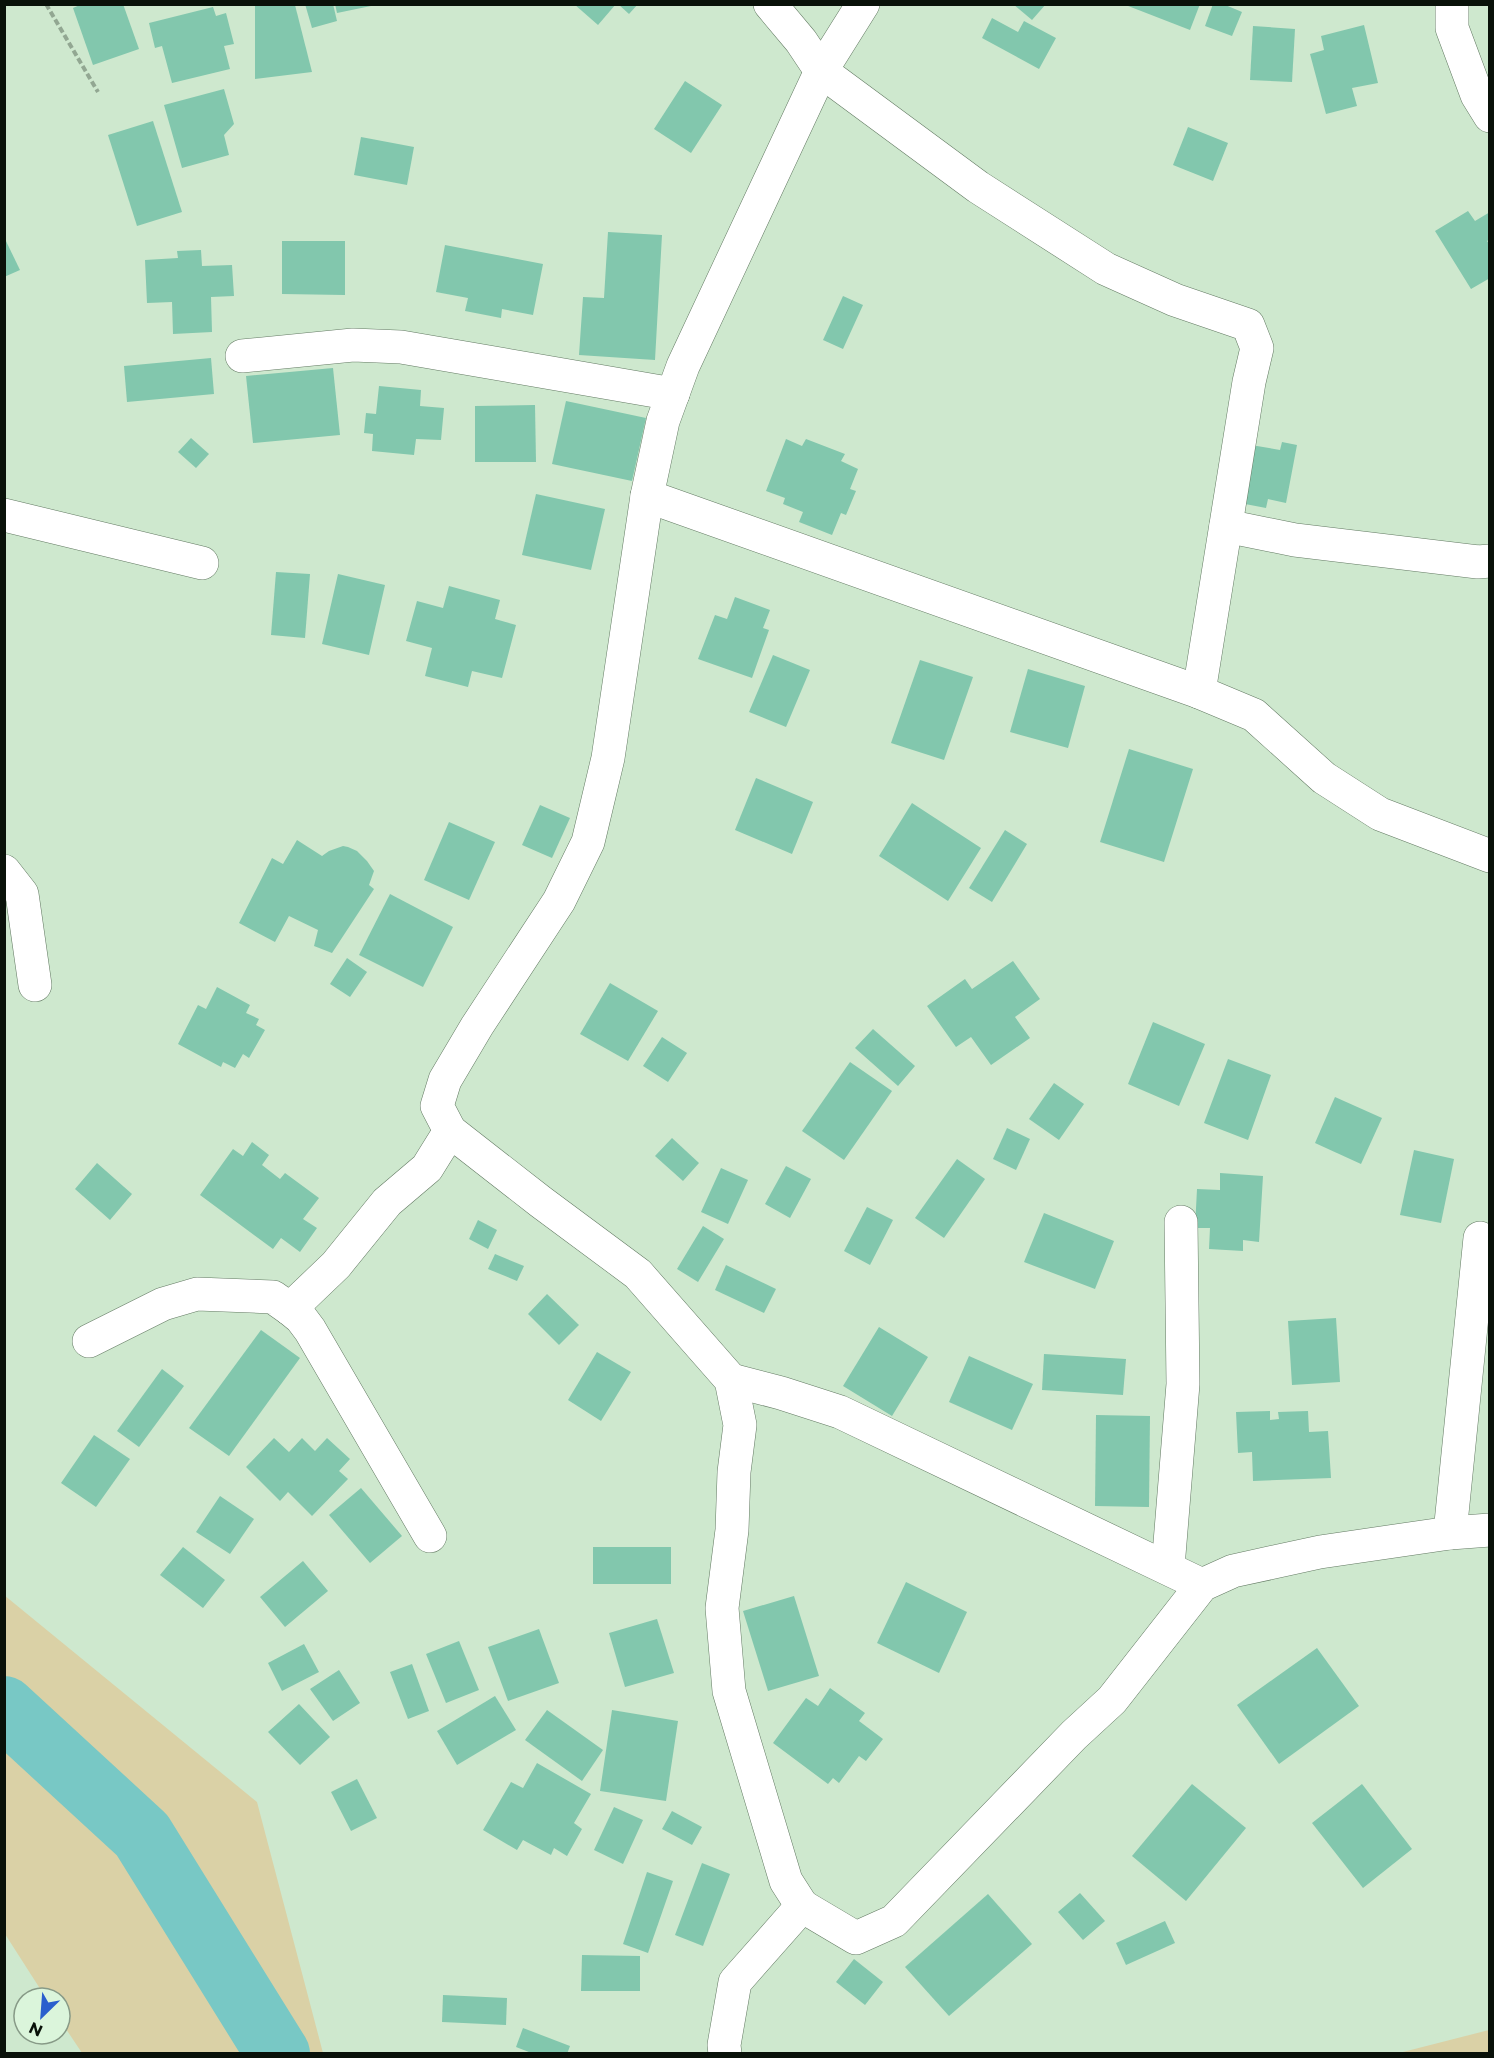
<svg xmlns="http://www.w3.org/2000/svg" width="1494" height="2058" font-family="Montserrat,sans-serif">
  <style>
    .green { fill: #dad1a6 }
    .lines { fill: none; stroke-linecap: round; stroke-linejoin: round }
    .river { stroke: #78c8c5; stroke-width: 64 }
    .building { fill: #82c7ad }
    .minor-casing { stroke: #637a63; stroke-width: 34 }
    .path { stroke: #92a792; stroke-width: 4; stroke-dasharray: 6 3; stroke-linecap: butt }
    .minor { stroke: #fff; stroke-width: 33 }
  </style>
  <rect width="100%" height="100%" fill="#cee8ce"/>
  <g class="green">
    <polygon points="4,1595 257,1802 323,2053 82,2053 60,2020 60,1998 46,1998 5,1934"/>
    <polygon points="1489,2030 1489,2053 1399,2053"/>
  </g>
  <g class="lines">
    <polyline class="river" points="4,1708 142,1835 278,2054"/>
  </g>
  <g class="building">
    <polygon points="82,4 123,4 139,49 93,65 73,8"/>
    <polygon points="255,4 295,5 312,72 255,79"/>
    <polygon points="305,4 333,4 337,21 312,28"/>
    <polygon points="335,4 370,4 371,6 337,13"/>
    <polygon points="574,4 616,4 598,25"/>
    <polygon points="618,4 638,4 629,14"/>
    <polygon points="1013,4 1046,4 1032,20"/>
    <polygon points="1123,4 1200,4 1190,30"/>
    <polygon points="1213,4 1223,4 1242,12 1232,36 1205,26"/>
    <polygon points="213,7 216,16 226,13 234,44 224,46 230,69 172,83 162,46 155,48 149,23"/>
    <polygon points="992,18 1018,32 1024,21 1056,38 1039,69 982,38"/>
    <polygon points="1364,25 1378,83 1352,88 1357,106 1326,114 1310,54 1324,50 1321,36"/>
    <polygon points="1253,26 1295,29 1292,82 1250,80"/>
    <polygon points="685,81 722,105 691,153 654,129"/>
    <polygon points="224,89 234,124 224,135 229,155 182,168 164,105"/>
    <polygon points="153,121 182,212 137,226 108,135"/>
    <polygon points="1188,127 1228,143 1213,181 1173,165"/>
    <polygon points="361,137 414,147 407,185 354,175"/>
    <polygon points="1468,211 1475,221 1490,212 1490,239 1487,241 1490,245 1490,278 1471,289 1435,231"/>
    <polygon points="608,232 662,235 655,360 579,355 583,297 604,298"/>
    <polygon points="4,237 20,270 4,277"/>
    <polygon points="282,241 345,241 345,295 282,294"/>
    <polygon points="445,245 543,264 533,315 502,309 501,318 465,311 468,298 436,292"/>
    <polygon points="201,250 202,266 232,265 234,296 211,297 212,332 173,334 172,302 147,303 145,260 178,258 177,251"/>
    <polygon points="843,296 863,305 843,349 823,340"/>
    <polygon points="211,358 214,394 127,402 124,366"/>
    <polygon points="333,368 340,435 253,443 246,376"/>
    <polygon points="379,386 421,390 420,406 444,408 441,440 416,439 414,455 372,451 373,434 364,433 366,413 376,414"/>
    <polygon points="566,401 646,418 632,481 552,464"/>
    <polygon points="535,405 536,462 475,462 475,406"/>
    <polygon points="191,438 209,454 196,468 178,452"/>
    <polygon points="786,439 802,446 806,439 845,454 841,461 858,469 850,489 856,491 846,515 841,513 832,535 799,522 803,512 783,504 785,498 766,491"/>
    <polygon points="1282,442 1297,445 1286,503 1268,499 1266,508 1240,503 1251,445 1280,450"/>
    <polygon points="536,494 605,509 591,570 522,555"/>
    <polygon points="276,572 310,574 305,638 271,635"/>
    <polygon points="338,574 385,585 369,655 322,644"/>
    <polygon points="449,586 500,600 495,619 516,625 502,678 472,671 468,687 425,676 432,648 406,641 417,601 443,608"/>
    <polygon points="735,597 770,610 763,628 769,630 752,678 698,659 715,615 727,619"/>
    <polygon points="773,655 810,670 786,727 749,712"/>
    <polygon points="920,660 973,677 944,760 891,743"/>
    <polygon points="1028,669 1085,686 1068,748 1010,732"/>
    <polygon points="1129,749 1193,769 1164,862 1100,842"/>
    <polygon points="756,778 813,802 792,854 735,830"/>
    <polygon points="912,803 981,848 948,901 879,856"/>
    <polygon points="540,805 570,818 552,858 522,845"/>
    <polygon points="449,822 495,842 469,900 424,880"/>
    <polygon points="1005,830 1027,844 992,902 969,888"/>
    <polygon points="297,840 322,856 329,851 343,846 348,847 357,851 367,861 374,871 369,885 374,889 332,953 314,946 318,930 289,916 275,942 239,923 272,858 283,864"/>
    <polygon points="390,894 453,927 423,987 359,955"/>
    <polygon points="347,958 367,972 350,997 330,984"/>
    <polygon points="1013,961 1040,999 1015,1017 1030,1038 991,1065 971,1037 956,1047 927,1006 965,979 972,989"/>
    <polygon points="610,983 658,1011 628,1061 580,1034"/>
    <polygon points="217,987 250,1005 246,1013 259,1019 256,1025 265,1030 249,1058 243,1054 235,1068 223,1062 221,1067 178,1044 198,1005 206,1009"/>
    <polygon points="1153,1022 1205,1044 1179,1106 1128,1084"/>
    <polygon points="873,1029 915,1066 898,1086 855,1048"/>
    <polygon points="662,1037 687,1053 668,1082 643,1066"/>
    <polygon points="1228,1059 1271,1075 1248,1140 1204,1123"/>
    <polygon points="850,1062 892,1091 844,1160 802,1131"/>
    <polygon points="1054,1083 1084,1104 1059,1140 1029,1119"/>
    <polygon points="1335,1097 1382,1118 1361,1164 1315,1143"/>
    <polygon points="1007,1128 1030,1139 1016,1170 993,1159"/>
    <polygon points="672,1138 699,1163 683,1181 655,1156"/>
    <polygon points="252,1142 269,1155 262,1165 280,1179 285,1173 319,1198 303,1219 317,1228 300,1252 281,1238 273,1249 200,1195 233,1149 243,1156"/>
    <polygon points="1414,1150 1454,1159 1441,1223 1400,1215"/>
    <polygon points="957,1159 985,1179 944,1238 915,1218"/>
    <polygon points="97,1163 132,1194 110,1220 75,1189"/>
    <polygon points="786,1166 811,1179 790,1218 765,1204"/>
    <polygon points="721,1168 748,1180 728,1224 701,1212"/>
    <polygon points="1220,1173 1263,1176 1259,1242 1243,1240 1243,1251 1209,1249 1210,1228 1195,1228 1197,1189 1220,1190"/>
    <polygon points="867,1207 893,1220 870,1265 844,1251"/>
    <polygon points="1044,1213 1114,1241 1095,1289 1024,1262"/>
    <polygon points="478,1220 497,1230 488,1249 469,1239"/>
    <polygon points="703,1226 724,1239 698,1282 677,1269"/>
    <polygon points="495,1254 524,1266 517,1281 488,1269"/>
    <polygon points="726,1265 776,1289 764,1313 715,1290"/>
    <polygon points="547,1294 579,1325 559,1345 528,1314"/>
    <polygon points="1336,1318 1340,1382 1292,1385 1288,1321"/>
    <polygon points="879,1327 928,1357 892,1416 843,1386"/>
    <polygon points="261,1330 300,1358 229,1456 189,1428"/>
    <polygon points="597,1352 631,1372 601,1421 568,1400"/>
    <polygon points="1044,1354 1126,1359 1123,1395 1042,1390"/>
    <polygon points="969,1356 1033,1384 1012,1430 949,1402"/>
    <polygon points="162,1369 184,1386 139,1447 117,1431"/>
    <polygon points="1270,1411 1270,1420 1279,1419 1278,1412 1308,1411 1309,1432 1328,1431 1331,1478 1253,1481 1252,1452 1238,1453 1236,1412"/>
    <polygon points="1096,1415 1150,1416 1149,1507 1095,1506"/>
    <polygon points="94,1435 130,1459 96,1507 61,1483"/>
    <polygon points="274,1438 289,1452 302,1438 315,1451 327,1438 350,1459 339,1471 348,1479 312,1516 288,1492 280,1501 246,1467"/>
    <polygon points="361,1488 402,1536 370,1563 329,1515"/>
    <polygon points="220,1496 254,1519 230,1554 196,1532"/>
    <polygon points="183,1547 225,1580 203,1608 160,1575"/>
    <rect x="593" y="1547" width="78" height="37"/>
    <polygon points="303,1561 328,1591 285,1627 260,1597"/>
    <polygon points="906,1582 967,1612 939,1673 877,1643"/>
    <polygon points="794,1596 819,1676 768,1691 743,1611"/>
    <polygon points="657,1619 674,1673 625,1687 609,1633"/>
    <polygon points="539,1629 559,1683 508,1701 488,1647"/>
    <polygon points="459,1641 479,1690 446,1703 426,1654"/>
    <polygon points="304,1644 319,1672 282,1691 268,1663"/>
    <polygon points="1317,1648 1359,1706 1279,1764 1237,1705"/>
    <polygon points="412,1664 429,1711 408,1719 390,1672"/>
    <polygon points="339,1670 360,1703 333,1721 310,1689"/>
    <polygon points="830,1688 865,1713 859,1721 883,1739 866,1761 859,1756 839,1783 833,1778 828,1784 773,1743 806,1698 818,1706"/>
    <polygon points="495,1696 516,1730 457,1765 437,1731"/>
    <polygon points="299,1704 330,1737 300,1765 268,1732"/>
    <polygon points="547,1710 603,1750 582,1781 525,1740"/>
    <polygon points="612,1710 678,1721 666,1801 600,1791"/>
    <polygon points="537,1763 591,1794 574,1823 582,1829 567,1856 554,1848 551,1855 523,1840 517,1850 483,1830 511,1782 523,1788"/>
    <polygon points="357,1779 377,1818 351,1831 331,1792"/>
    <polygon points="1192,1784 1246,1828 1186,1901 1132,1856"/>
    <polygon points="1362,1784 1412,1849 1363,1888 1312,1823"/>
    <polygon points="614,1807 643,1820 623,1864 594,1850"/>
    <polygon points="672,1811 702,1827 692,1845 662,1829"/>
    <polygon points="702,1863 730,1874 703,1946 675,1935"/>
    <polygon points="647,1872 673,1881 648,1953 623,1944"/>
    <polygon points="1080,1893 1105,1921 1083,1940 1058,1912"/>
    <polygon points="988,1894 1032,1944 949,2016 905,1967"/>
    <polygon points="1165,1921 1175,1943 1126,1965 1116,1943"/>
    <polygon points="582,1955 640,1956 640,1991 581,1991"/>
    <polygon points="854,1959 883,1982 865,2005 836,1982"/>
    <polygon points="443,1995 507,1998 506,2025 442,2022"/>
    <polygon points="523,2028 570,2046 567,2054 534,2054 516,2047"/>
  </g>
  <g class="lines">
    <g class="minor-casing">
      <g id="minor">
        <polyline points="770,4 801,41 821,71 978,187 1106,269 1175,300 1248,325 1257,348 1249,382 1199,692"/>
        <polyline points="1452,4 1452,28 1477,95 1490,116"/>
        <polyline points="242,356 353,345 401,347 673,394"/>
        <polyline points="647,496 1199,692 1254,715 1324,778 1380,814 1490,856"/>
        <polyline points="4,515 202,563"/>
        <polyline points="1226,526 1295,540 1478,562 1490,561"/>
        <polyline points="4,871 22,894 35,985"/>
        <polyline points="450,1131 437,1106 445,1080 477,1026 559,901 588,842 608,758 647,496 663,421 683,366 821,71 863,4"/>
        <polyline points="290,1309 301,1318 310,1330 430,1536"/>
        <polyline points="89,1341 163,1304 197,1294 273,1297 290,1309 336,1265 387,1202 427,1168 450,1131 541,1202 638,1274 731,1380 740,1425 734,1472 732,1530 722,1608 729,1691 786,1881 802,1906"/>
        <polyline points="731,1380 781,1393 840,1412 1202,1585"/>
        <polyline points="1450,1533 1480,1238"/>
        <polyline points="1168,1567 1183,1384 1181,1222"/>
        <polyline points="725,2054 724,2045 735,1982 802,1906 856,1938 894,1921 1074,1735 1112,1700 1202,1585 1233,1571 1320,1552 1450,1533 1490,1530"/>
      </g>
    </g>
    <polyline class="path" points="46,4 98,92"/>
    <use href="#minor" class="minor"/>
  </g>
  <rect width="1494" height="2058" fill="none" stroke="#091109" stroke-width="12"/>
  <g transform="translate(42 2016) rotate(205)"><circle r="28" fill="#dbf5db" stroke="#879a87" stroke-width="1.5"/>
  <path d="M0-4.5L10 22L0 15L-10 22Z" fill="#2a5fcd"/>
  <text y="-9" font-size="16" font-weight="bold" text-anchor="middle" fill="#091109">N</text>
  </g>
</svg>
